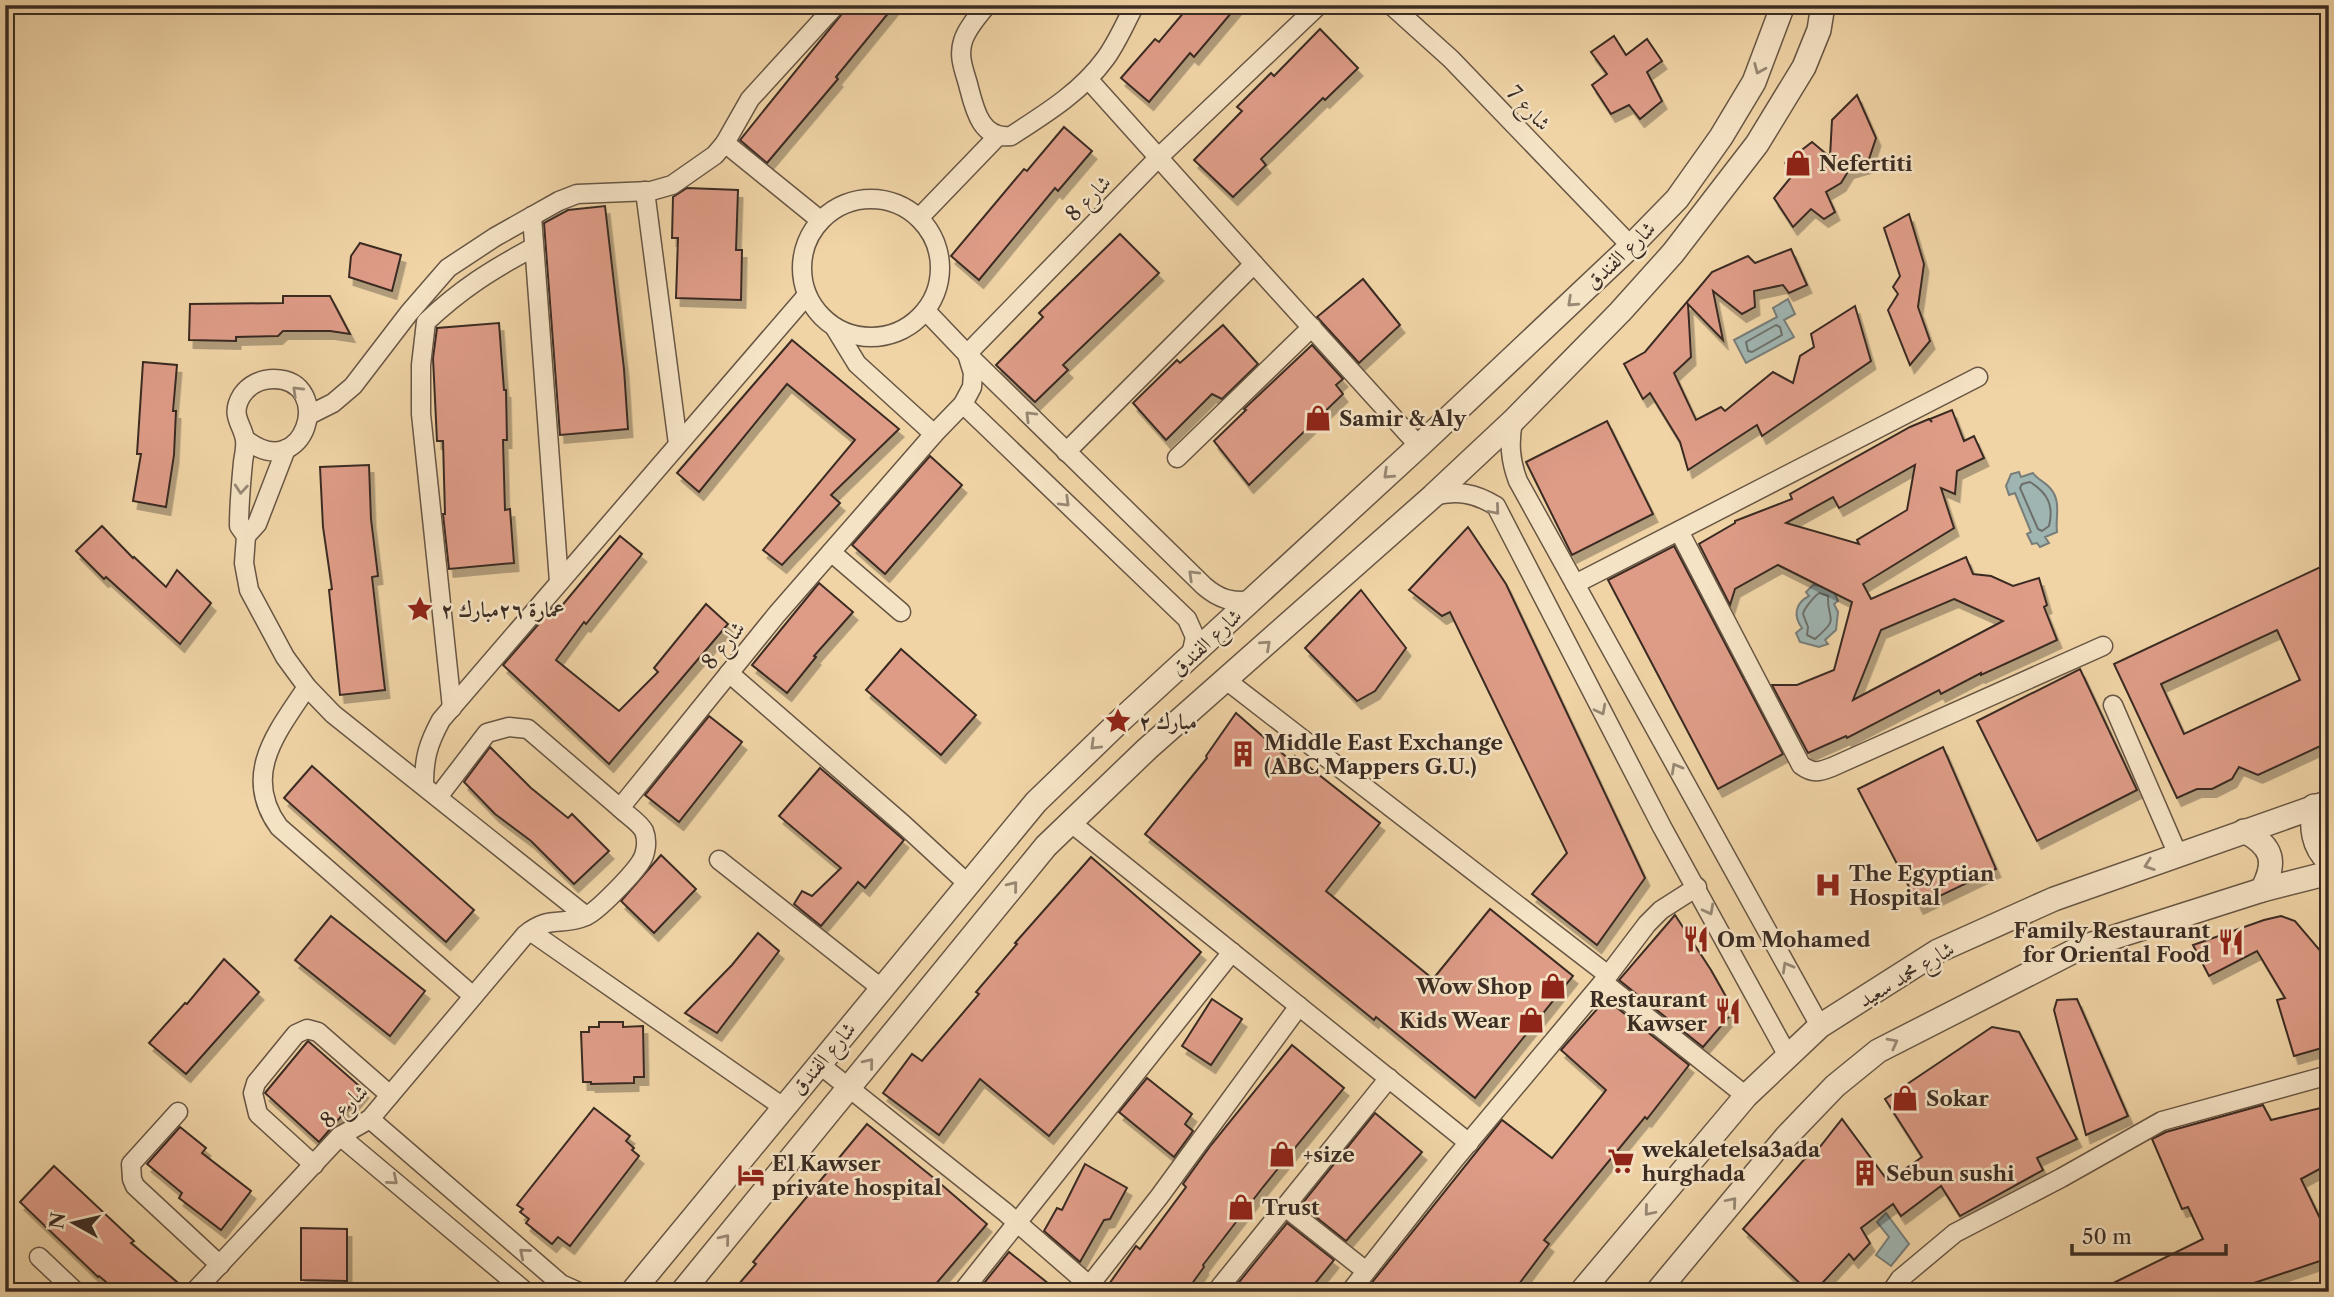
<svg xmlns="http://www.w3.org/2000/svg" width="2334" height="1297" font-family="'Libre Caslon Text',Amiri,serif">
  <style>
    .water { fill: #9fb5b2; stroke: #777e79; stroke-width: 2 }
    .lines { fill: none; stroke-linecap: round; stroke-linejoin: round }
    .shore { stroke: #6d706a; stroke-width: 2 }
    .building { fill: #de9c87; stroke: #3b2c23; stroke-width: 2; fill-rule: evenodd; filter: url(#shadow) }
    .minor-casing { stroke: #685644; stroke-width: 21 }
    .tertiary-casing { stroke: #685644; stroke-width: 26 }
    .minor { stroke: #f5e3c5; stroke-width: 18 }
    .tertiary { stroke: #f5e3c5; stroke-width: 23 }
    .oneway { stroke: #988874 }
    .labels { text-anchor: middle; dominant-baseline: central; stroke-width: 5; stroke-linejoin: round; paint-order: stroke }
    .street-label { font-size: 21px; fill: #3b2c23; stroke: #f5e3c5 }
    .poi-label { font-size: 21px; font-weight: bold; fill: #3b2c23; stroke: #f5e3c5; text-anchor: start }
  </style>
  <defs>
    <filter id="shadow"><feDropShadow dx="4.5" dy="8" stdDeviation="0" flood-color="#0004"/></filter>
  </defs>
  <rect width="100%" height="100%" fill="#f0d4a6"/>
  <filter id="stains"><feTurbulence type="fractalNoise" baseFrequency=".00286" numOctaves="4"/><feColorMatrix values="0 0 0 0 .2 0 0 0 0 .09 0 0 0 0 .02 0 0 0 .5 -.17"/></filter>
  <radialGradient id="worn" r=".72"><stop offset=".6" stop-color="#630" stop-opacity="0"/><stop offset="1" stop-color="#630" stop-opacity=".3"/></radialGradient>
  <g class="water">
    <polygon points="1788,299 1795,314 1784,320 1794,337 1746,363 1734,340 1777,317 1773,308"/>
    <path d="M2019,472L2021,477L2033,473C2038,480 2045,482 2050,488C2062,501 2055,518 2057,532L2045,537L2049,543L2040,547L2037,543L2032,544L2027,534L2031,532L2015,493L2009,495L2006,486L2011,474Z"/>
    <path d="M1813,585L1832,587L1838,601L1834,604L1838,612L1836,630L1825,640L1828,644L1819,647L1800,642L1796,633L1802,628C1793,616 1795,603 1809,596L1806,592Z"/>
    <polygon points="1886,1213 1909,1244 1891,1266 1876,1255 1889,1237 1877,1222"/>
  </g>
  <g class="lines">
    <g class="shore">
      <polygon points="1776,325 1780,327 1782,335 1752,352 1748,351 1746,342"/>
      <path d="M2030,482C2048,493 2054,506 2049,526L2042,531L2038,529L2020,488L2022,484Z"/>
      <path d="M1819,593L1828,596C1827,623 1841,616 1815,639L1807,635L1808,627L1803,614C1804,608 1815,596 1819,593Z"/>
    </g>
  </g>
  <g class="building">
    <polygon points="849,5 895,5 836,77 838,79 767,163 740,140"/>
    <polygon points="1190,5 1238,5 1194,57 1190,53 1149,102 1121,78 1155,39 1159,42"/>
    <polygon points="1320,29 1358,68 1325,100 1323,98 1261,159 1266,165 1233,197 1194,160 1242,111 1237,107 1271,73 1274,76"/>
    <polygon points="1614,36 1626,55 1647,39 1662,61 1647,72 1662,101 1640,119 1629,105 1611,114 1592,85 1607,74 1591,52"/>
    <polygon points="1857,95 1876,138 1867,165 1849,170 1841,183 1826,192 1835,212 1824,219 1811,209 1793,227 1774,198 1792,176 1785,163 1812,142 1830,157 1832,120"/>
    <polygon points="1064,127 1092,151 1058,191 1055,188 979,280 951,256 1024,169 1027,171"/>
    <polygon points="687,188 738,190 736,250 742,250 741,300 676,298 678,238 672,238 673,197"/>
    <polygon points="605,206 624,369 628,429 560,435 544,223 568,210"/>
    <polygon points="1909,214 1924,264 1918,307 1930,341 1910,365 1888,310 1898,294 1893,287 1900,276 1884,228"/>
    <polygon points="1120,234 1159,273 1063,365 1068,370 1035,402 996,365 1043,317 1039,313"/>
    <polygon points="360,243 401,255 392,291 349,277 351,256"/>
    <polygon points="1791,249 1807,285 1789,293 1783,285 1754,291 1755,307 1742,314 1713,291 1723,340 1688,304 1691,357 1674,373 1696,420 1721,407 1725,411 1773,372 1793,383 1800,356 1814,347 1811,334 1855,306 1871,361 1762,436 1757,425 1688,470 1680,442 1650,393 1643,399 1624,364 1645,352 1712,272 1748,256 1755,263"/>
    <polygon points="1363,279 1400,325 1359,363 1317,317"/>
    <polygon points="283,296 330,296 350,334 330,331 283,331 278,336 236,337 236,341 189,340 190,304 283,303"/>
    <polygon points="499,323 504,390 506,390 507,440 503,440 505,510 510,509 514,563 449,569 443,514 445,514 443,441 437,441 433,358 437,328"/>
    <polygon points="1223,325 1258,364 1222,399 1212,394 1166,440 1133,403 1177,360 1180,363"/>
    <polygon points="792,340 899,429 831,495 840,503 782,565 763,550 855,440 787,384 699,492 677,473"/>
    <polygon points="1312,345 1343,379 1336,385 1343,394 1249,485 1214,441 1246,410 1244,409"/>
    <polygon points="143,362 177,365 173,411 176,411 174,455 166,507 133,501 141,454 137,454"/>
    <path d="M1952,410L1964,441L1974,436L1984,458L1957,471L1955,494L1941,488L1954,528L1863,584L1871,599L1966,557L1973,574L1991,576L2013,586L2039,578L2047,605L2044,607L2057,640L1981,675V673L1941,694L1939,690L1847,738L1846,736L1808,753L1772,685H1797L1834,670L1852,602L1778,565L1735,589L1730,605L1699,544L1735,523V521L1792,499L1790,494L1910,427L1929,419L1932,422L1930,419ZM1915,465L1907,510L1857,540L1859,544L1786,523L1833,497L1839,508ZM1954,599L2003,621L1853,700L1881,630Z"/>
    <polygon points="1607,421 1653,514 1572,555 1526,462"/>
    <polygon points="930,456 962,485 885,574 852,545"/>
    <polygon points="369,465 371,519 378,576 372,577 385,690 340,695 329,590 332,589 323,527 320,467"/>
    <polygon points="102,526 133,558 134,557 166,587 177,570 211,603 180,644 106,577 104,579 76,551"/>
    <polygon points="1468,527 1506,584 1645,878 1597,945 1532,894 1567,853 1450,612 1442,616 1409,590"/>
    <polygon points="620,536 642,554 586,624 584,622 556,660 619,711 658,672 654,668 706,604 728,624 609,764 503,665 556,604 560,608"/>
    <polygon points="1674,546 1783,754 1718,789 1608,580"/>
    <path d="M2329,563V742L2258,775L2239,767L2232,779L2212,789H2197L2177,798L2114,664ZM2277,630L2300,680L2184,734L2161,684Z"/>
    <polygon points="819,583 853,612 814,656 816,657 787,693 752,665"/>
    <polygon points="1361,590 1406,648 1375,691 1357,701 1305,648"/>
    <polygon points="901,649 976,715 941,755 866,690"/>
    <polygon points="2080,669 2137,790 2037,841 1977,721"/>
    <polygon points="1236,713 1291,761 1295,756 1380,823 1326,891 1433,979 1490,909 1573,976 1475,1098 1376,1017 1374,1020 1145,834 1207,758 1206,756"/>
    <polygon points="709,716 742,742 679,822 645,795"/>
    <polygon points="490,747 531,788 568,818 572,814 609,851 574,884 531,841 495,814 464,782"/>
    <polygon points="1943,747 1996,869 1919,906 1858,789"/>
    <polygon points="312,766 474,910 446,942 284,798"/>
    <polygon points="820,768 904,840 865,888 858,882 821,926 794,904 802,891 812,896 841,868 779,816"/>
    <polygon points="661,855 696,889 654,933 621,901"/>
    <polygon points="1091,857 1201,952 1049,1136 980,1079 939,1135 883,1093 912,1054 922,1061 979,994 976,992 1017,944 1015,943"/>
    <polygon points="1675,915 1711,970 1734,1011 1703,1047 1619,980"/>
    <polygon points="331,916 425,991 390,1036 295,960"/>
    <polygon points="2281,916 2295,921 2329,961 2329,1046 2294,1056 2277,1000 2285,998 2257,951 2209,976 2193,945 2264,920"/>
    <polygon points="758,933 779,951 717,1033 685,1013 732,965"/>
    <polygon points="224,959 259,992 186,1074 149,1043 185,1003 187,1004"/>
    <polygon points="1212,999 1242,1019 1211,1065 1182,1046"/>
    <polygon points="1606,999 1689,1065 1647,1119 1645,1117 1544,1240 1549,1244 1513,1292 1377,1292 1370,1285 1502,1120 1552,1158 1606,1090 1561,1050"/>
    <polygon points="2077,999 2128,1116 2086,1135 2054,1010 2057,1000"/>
    <polygon points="599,1022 623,1022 623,1027 643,1026 644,1077 634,1077 634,1083 591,1084 591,1082 583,1082 581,1032 589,1032 589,1027 599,1027"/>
    <polygon points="1992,1027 2019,1032 2077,1139 2037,1158 2043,1170 1960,1216 1941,1186 1901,1216 1893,1204 1861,1228 1870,1243 1854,1260 1849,1254 1814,1292 1809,1292 1743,1229 1817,1145 1819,1148 1842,1119 1888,1181 1922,1157 1885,1099"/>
    <polygon points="308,1041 364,1090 319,1142 265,1093"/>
    <polygon points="1292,1045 1344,1088 1263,1187 1203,1265 1204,1267 1186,1292 1108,1292 1107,1287 1136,1246 1140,1249 1186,1187 1183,1184 1211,1145"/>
    <polygon points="1147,1078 1192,1114 1185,1124 1193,1131 1174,1157 1119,1112"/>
    <polygon points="2263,1105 2271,1120 2329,1106 2329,1164 2301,1179 2329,1237 2329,1258 2227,1292 2095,1292 2203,1239 2188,1207 2182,1209 2152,1139 2166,1132"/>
    <polygon points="594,1108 630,1136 626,1141 634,1148 632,1150 639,1156 570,1246 558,1237 552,1244 526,1223 529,1219 520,1212 523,1209 517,1205"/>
    <polygon points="1375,1113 1422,1152 1346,1241 1301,1205"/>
    <polygon points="867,1124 935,1179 987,1224 929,1292 732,1292 756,1264 753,1262"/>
    <polygon points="180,1127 206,1148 202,1153 251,1191 221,1230 179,1198 182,1193 147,1164"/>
    <polygon points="1085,1164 1127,1188 1110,1219 1104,1220 1080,1262 1044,1231 1057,1208 1062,1210"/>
    <polygon points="54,1166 134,1241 131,1243 177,1282 169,1292 118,1292 99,1276 98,1277 20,1202"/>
    <polygon points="1287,1223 1334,1260 1308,1292 1231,1292"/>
    <polygon points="301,1228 347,1229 347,1281 301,1280"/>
    <polygon points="1009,1252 1059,1292 977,1292"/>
  </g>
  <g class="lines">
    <g class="minor-casing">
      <g id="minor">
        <path d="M987,5C978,16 967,28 963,41C958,56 964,70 968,84C974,107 980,140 1011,136C1045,114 1081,92 1105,59C1117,43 1125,23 1135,5"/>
        <polyline points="1391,5 1451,59 1631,246"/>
        <polyline points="1088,79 1254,264"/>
        <polyline points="725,143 820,220"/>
        <polyline points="645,191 678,444"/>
        <circle cx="871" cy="268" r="69"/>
        <polyline points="532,216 559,582"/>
        <polyline points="919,218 998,136"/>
        <path d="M926,311L967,354L1204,586C1219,599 1232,603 1252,600"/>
        <polyline points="835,328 857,364 934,434"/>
        <polyline points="963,404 1187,619 1195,637 1191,655"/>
        <polyline points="309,415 333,403 353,386 409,313 448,268 495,237 559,201 577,194 651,191 672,185 715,155 725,143 750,99 836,5"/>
        <path d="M1513,421C1509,443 1510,460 1518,481L1820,1026"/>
        <path d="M245,439C305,487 336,380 274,379C261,379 249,385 242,395C229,416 243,424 245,440C246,447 244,455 243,462C241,483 239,505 239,526L246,536L244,563L249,590L285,657L307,687L333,714L586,916"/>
        <polyline points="1066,452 1254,264 1419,446"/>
        <polyline points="1177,458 1312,327"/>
        <path d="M1433,496C1457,490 1475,493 1496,506L1662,827L1788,1056"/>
        <path d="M1679,531L1801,765C1813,774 1819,772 1832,767L2103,646"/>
        <polyline points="246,536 257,524 286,449"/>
        <polyline points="831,552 901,612"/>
        <polyline points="1575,584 1978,377"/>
        <polyline points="729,673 904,825 968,884"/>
        <polyline points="1226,680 1608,975"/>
        <path d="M307,687C277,732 241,775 279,827L473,996"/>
        <polyline points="2113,705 2178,855"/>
        <path d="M452,708L421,414V365L426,322C461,289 491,270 534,247"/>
        <path d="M424,785C424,758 428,744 441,720L807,295"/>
        <polyline points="438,797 487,733 509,727 528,729 620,808"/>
        <polyline points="1070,822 1469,1143"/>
        <polyline points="719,860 881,988"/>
        <polyline points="530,931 783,1107"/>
        <polyline points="1603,982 1746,1096"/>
        <polyline points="819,1064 1005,1212 1097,1292"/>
        <polyline points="178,1112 131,1164 132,1179 135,1186 220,1265"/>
        <polyline points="370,1119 546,1271 561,1284 579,1292"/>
        <polyline points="340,1136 526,1292"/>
        <polyline points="314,1165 258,1114 253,1093 256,1083 296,1034 307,1029 318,1032 390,1095"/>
        <polyline points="1285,1207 1366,1271"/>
        <polyline points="39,1257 76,1292"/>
        <polyline points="1089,1286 1159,1197 1299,1006"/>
        <path d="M194,1292L340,1136L370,1119L525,935C550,914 562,927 586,916C598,911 632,875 640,863C646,855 648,841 644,831C640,823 627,815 620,808L777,614L934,434L963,404L972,387L973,373L967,354L1160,156L1319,5"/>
        <polyline points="962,1292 1232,952"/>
        <polyline points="1216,1292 1389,1078"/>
        <polyline points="1350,1292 1454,1160 1603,982 1647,924 1661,910 1697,887"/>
        <polyline points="1891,1292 1900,1279 1955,1233 2061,1178 2162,1121 2329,1075"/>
      </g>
    </g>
    <g class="tertiary-casing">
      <g id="tertiary">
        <path d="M2314,806C2311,827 2312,846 2329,862"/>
        <path d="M2244,831C2273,846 2277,862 2262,890"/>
        <polyline points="632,1292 1036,802 1121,720 1419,446 1631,246 1677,199 1721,137 1754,82 1783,5"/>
        <polyline points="682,1292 1046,846 1147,749 1433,496 1513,421 1620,312 1673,253 1757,144 1804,67 1819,30 1823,5"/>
        <polyline points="1581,1292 1746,1096 1820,1026 1938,951 2054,899 2329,802"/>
        <polyline points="1657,1292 1786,1137 1835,1086 1878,1051 2080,948 2262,890 2329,873"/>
      </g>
    </g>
    <use href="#minor" class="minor"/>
    <use href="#tertiary" class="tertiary"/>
  </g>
  <defs><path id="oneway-chevron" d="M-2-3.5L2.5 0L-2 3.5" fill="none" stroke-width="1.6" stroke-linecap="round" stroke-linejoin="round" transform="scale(1.75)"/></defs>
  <g class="oneway">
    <use href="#oneway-chevron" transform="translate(1759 69) rotate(113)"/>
    <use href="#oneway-chevron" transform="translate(1572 302) rotate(137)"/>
    <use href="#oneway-chevron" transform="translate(297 391) rotate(-136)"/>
    <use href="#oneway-chevron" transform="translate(1030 416) rotate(-135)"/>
    <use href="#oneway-chevron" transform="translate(1388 474) rotate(137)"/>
    <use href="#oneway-chevron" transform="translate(241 489) rotate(95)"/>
    <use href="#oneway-chevron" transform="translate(1065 502) rotate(44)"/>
    <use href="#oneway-chevron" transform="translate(1495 510) rotate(50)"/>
    <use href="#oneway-chevron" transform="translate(1193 575) rotate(-136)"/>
    <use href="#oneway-chevron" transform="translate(1266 645) rotate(-42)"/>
    <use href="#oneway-chevron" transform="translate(1601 710) rotate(63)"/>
    <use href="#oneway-chevron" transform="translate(1095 745) rotate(136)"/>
    <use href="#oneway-chevron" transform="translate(1676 768) rotate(-119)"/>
    <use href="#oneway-chevron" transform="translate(2149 865) rotate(161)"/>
    <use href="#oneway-chevron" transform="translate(1013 886) rotate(-51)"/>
    <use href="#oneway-chevron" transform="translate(1709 910) rotate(62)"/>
    <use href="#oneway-chevron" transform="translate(1787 967) rotate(-119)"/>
    <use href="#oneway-chevron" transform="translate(1893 1043) rotate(-28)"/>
    <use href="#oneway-chevron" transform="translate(869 1063) rotate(-51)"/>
    <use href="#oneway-chevron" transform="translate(393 1180) rotate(40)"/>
    <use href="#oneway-chevron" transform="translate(1732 1202) rotate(-50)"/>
    <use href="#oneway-chevron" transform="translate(1649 1211) rotate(130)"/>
    <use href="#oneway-chevron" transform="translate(725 1239) rotate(-51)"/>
    <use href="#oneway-chevron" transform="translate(524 1253) rotate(-140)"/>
  </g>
  <defs>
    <g id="shop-bare" transform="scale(2.1)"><path d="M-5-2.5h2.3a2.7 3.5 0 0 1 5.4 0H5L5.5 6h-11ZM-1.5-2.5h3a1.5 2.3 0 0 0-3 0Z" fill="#8f2418" stroke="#f5e3c5" stroke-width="2.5" paint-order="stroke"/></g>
    <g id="sight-bare" transform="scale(2.1)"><path d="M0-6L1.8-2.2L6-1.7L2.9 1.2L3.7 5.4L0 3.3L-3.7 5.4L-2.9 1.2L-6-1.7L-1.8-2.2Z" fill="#8f2418" stroke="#f5e3c5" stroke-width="2.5" paint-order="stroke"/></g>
    <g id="building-bare" transform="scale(2.1)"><path d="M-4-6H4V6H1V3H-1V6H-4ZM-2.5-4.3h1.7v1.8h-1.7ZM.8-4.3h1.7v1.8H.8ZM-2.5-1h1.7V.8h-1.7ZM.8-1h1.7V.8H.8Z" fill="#8f2418" stroke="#f5e3c5" stroke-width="2.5" paint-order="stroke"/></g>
    <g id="hospital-bare" transform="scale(2.1)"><path d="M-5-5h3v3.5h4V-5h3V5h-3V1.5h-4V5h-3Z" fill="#8f2418" stroke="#f5e3c5" stroke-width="2.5" paint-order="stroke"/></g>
    <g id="restaurant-bare" transform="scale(2.1)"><path d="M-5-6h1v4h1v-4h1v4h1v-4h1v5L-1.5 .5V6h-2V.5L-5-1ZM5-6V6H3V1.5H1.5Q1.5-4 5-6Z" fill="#8f2418" stroke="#f5e3c5" stroke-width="2.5" paint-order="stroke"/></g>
    <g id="supermarket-bare" transform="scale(2.1)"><path d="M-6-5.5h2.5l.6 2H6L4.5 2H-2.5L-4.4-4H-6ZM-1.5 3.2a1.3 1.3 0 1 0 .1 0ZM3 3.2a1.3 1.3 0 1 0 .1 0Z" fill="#8f2418" stroke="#f5e3c5" stroke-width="2.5" paint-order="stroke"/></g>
    <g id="hotel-bare" transform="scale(2.1)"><path d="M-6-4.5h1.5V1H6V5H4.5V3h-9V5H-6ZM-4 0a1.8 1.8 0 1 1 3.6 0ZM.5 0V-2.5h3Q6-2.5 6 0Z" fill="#8f2418" stroke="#f5e3c5" stroke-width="2.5" paint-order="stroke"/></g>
  </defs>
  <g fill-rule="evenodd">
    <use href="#shop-bare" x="1798" y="163"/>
    <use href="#shop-bare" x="1318" y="418"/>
    <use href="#sight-bare" x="420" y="609"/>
    <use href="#sight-bare" x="1118" y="721"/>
    <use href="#building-bare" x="1243" y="754"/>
    <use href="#hospital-bare" x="1828" y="885"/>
    <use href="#restaurant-bare" x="1696" y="939"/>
    <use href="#restaurant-bare" x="2231" y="942"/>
    <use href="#shop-bare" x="1553" y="986"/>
    <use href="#restaurant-bare" x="1728" y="1011"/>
    <use href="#shop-bare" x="1531" y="1020"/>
    <use href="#shop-bare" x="1905" y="1098"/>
    <use href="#shop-bare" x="1282" y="1154"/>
    <use href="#supermarket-bare" x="1621" y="1161"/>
    <use href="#building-bare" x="1865" y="1173"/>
    <use href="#hotel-bare" x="751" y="1175"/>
    <use href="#shop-bare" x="1241" y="1207"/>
  </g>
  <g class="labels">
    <g class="street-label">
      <text transform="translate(1529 108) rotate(46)">شارع 7</text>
      <text transform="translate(1088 198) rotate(-46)">شارع 8</text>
      <text transform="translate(1620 255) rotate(-44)">شارع الفندق</text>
      <text transform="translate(1206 642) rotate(-43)">شارع الفندق</text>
      <text transform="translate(723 645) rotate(-51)">شارع 8</text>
      <text transform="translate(1906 974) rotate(-31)">شارع محمد سعيد</text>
      <text transform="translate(823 1058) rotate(-50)">شارع الفندق</text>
      <text transform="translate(344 1106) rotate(-41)">شارع 8</text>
    </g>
    <g class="poi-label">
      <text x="1819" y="163">Nefertiti</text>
      <text x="1339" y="418">Samir &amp; Aly</text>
      <text x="441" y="609">عمارة ٢٦مبارك ٢</text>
      <text x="1139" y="721">مبارك ٢</text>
      <text x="1264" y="742">Middle East Exchange<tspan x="1264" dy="24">(ABC Mappers G.U.)</tspan></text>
      <text x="1849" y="873">The Egyptian<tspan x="1849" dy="24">Hospital</tspan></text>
      <text x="2210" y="930" text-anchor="end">Family Restaurant<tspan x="2210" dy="24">for Oriental Food</tspan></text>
      <text x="1717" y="939">Om Mohamed</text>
      <text x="1532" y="986" text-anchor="end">Wow Shop</text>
      <text x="1707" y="999" text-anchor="end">Restaurant<tspan x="1707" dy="24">Kawser</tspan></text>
      <text x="1510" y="1020" text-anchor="end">Kids Wear</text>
      <text x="1926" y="1098">Sokar</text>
      <text x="1642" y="1149">wekaletelsa3ada<tspan x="1642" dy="24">hurghada</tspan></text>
      <text x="1303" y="1154">+size</text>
      <text x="772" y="1163">El Kawser<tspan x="772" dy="24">private hospital</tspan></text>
      <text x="1886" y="1173">Sebun sushi</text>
      <text x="1262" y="1207">Trust</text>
    </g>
  </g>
  <rect width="2334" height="1297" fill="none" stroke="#f0d4a6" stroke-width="28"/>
  <rect x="7" y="7" width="2320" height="1283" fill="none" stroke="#3b2c23" stroke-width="3.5"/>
  <rect x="14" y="14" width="2306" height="1269" fill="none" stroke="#3b2c23" stroke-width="2"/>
  <g transform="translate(74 1223) rotate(278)" stroke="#f5e3c5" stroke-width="5" paint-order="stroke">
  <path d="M0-5L12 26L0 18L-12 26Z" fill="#3b2c23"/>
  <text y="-10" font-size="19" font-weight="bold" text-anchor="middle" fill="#3b2c23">N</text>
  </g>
  <path d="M2072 1244v10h154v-10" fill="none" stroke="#3b2c23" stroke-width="3.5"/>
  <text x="2082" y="1244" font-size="21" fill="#3b2c23" stroke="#f5e3c5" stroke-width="5" paint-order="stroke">50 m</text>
  <rect width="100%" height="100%" filter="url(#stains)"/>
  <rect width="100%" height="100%" fill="url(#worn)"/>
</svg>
